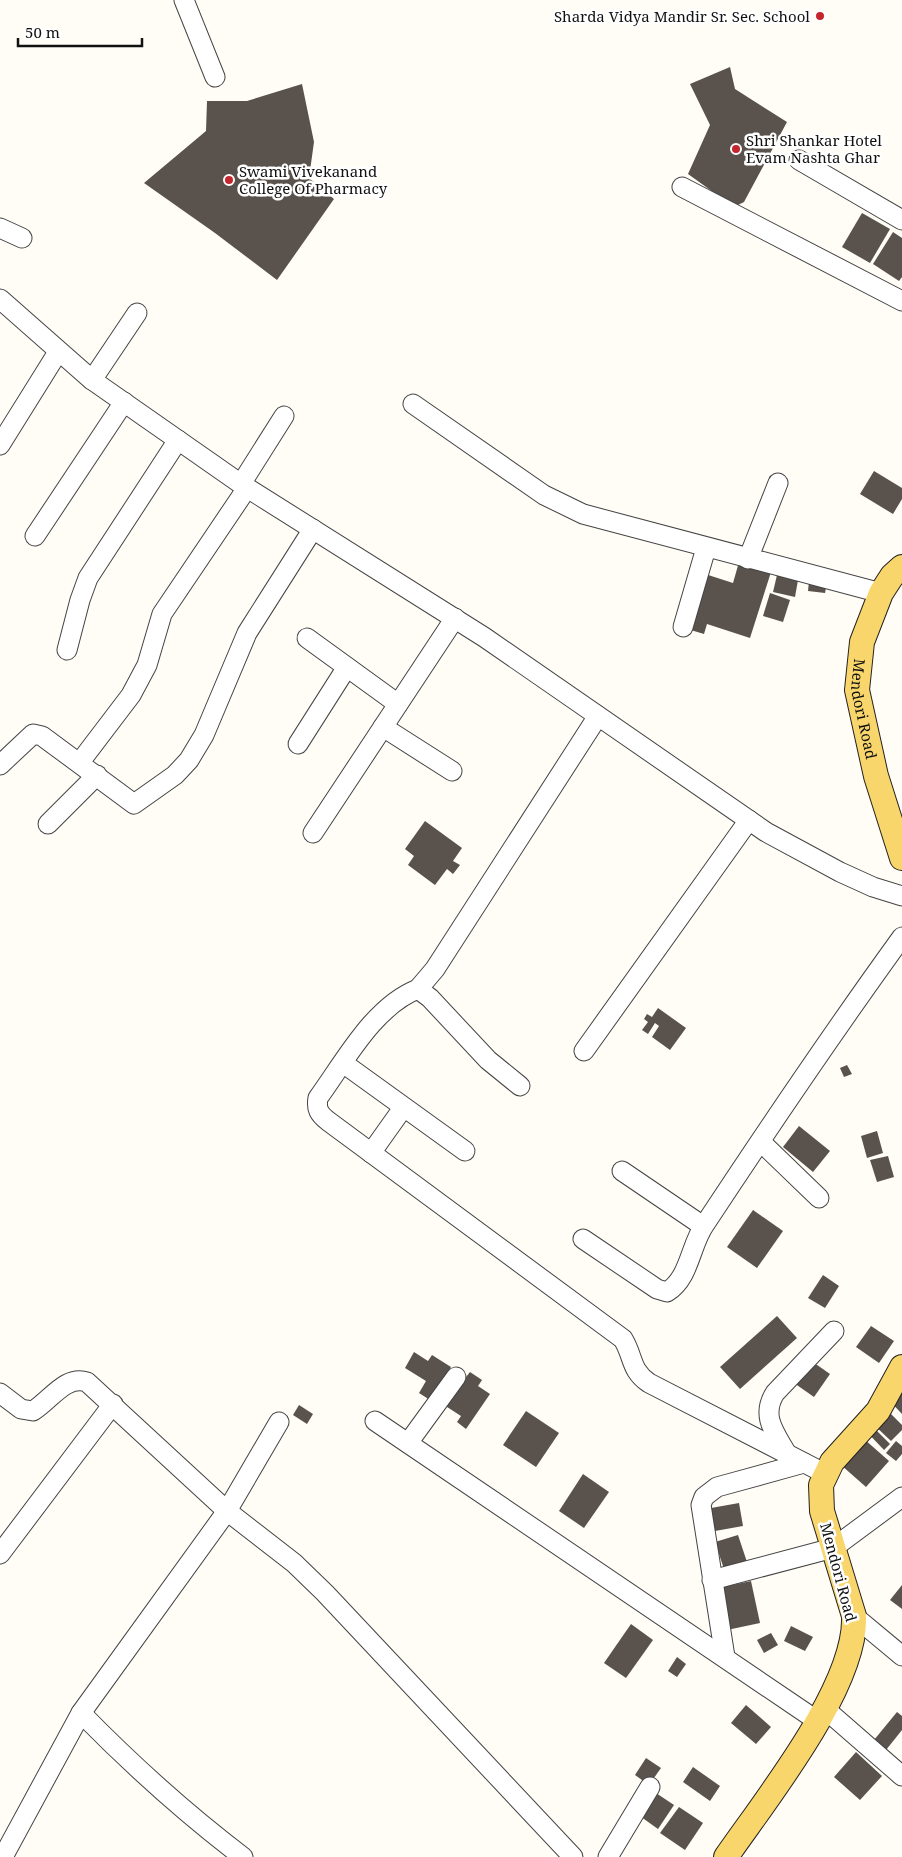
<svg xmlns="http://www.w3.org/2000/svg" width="902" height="1857" font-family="'Noto Serif',serif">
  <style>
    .building { fill: #5a524d }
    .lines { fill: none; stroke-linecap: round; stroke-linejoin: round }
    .minor-casing { stroke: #444; stroke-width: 21 }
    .major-casing { stroke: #222; stroke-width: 26 }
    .minor { stroke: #fff; stroke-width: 19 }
    .major { stroke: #f9d66b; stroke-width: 24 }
    .poi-dot { fill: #c4262e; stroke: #fff; stroke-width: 2 }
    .labels { text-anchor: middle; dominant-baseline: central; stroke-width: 5; stroke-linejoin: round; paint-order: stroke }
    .poi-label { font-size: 15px; fill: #111; stroke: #fff; text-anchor: start }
    .street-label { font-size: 15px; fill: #111; stroke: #fff }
  </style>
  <rect width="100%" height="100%" fill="#fffdf5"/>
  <g class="building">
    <polygon points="730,67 735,89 787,122 744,202 734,207 688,174 710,125 690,84"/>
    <polygon points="302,84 314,142 309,178 334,199 277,280 215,233 144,183 206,131 207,101 247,101"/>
    <polygon points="862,213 890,229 870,263 842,247"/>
    <polygon points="893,232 902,238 902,277 899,281 873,264"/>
    <polygon points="874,471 902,488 902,499 893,514 860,494"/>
    <polygon points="739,562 771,572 750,638 707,624 704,634 684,628 702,573 733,583"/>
    <polygon points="777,575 798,580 795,597 773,592"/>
    <polygon points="809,581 827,583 825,593 808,591"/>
    <polygon points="770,593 790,600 783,622 763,616"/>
    <polygon points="425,821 462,848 453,861 460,865 453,874 447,869 435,885 408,865 414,856 405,849"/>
    <polygon points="658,1008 686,1028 670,1050 652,1037 659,1026 655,1023 648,1034 642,1030 648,1022 644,1019 647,1014 652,1017"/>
    <polygon points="847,1065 852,1074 844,1077 840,1068"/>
    <polygon points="799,1126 830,1151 813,1172 783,1147"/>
    <polygon points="877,1131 883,1153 867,1158 861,1136"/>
    <polygon points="888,1156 894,1177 877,1182 870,1160"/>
    <polygon points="753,1210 783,1231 757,1268 727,1247"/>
    <polygon points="823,1275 839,1286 825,1308 808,1298"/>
    <polygon points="777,1316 797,1338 740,1389 720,1367"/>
    <polygon points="871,1326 894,1341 879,1363 856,1347"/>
    <polygon points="414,1352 428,1361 432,1355 451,1367 430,1400 419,1393 426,1381 405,1368"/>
    <polygon points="810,1360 830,1374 814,1397 794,1383"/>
    <polygon points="470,1372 482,1380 478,1386 490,1394 466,1429 457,1422 461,1416 444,1405"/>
    <polygon points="902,1385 902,1414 888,1399"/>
    <polygon points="299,1405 313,1414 307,1424 293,1415"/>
    <polygon points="887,1410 902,1425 902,1430 891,1441 873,1424"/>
    <polygon points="526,1411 559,1433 536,1467 503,1445"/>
    <polygon points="871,1425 890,1444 884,1450 865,1430"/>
    <polygon points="864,1439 889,1461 866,1487 841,1465"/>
    <polygon points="896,1441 902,1446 902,1454 896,1461 886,1453"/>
    <polygon points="583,1474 609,1492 584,1528 559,1511"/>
    <polygon points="739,1503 743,1526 715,1531 711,1508"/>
    <polygon points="738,1535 749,1568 726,1575 715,1542"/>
    <polygon points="751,1581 760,1623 727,1630 718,1588"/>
    <polygon points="902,1585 902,1609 890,1600"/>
    <polygon points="631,1624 653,1640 626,1678 604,1663"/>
    <polygon points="791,1626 813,1637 805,1651 784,1641"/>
    <polygon points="771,1633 778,1645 764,1653 757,1640"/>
    <polygon points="677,1657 686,1664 677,1677 668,1671"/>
    <polygon points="746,1705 771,1727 756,1744 731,1723"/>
    <polygon points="897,1712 902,1716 902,1730 886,1750 874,1740"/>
    <polygon points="856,1752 882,1776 860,1800 834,1777"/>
    <polygon points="646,1758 661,1768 649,1785 635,1775"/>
    <polygon points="693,1767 720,1786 710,1801 683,1782"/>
    <polygon points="653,1791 674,1805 658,1829 637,1814"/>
    <polygon points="679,1807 703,1823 685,1850 660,1833"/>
  </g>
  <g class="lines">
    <g class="minor-casing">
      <g id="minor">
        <polyline points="184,0 215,77"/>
        <polyline points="799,160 902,220"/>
        <polyline points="682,187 902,301"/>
        <polyline points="0,228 22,238"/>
        <polyline points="0,299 92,380 241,484 484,637 766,832 840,872 873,887 902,896"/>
        <polyline points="92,380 137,313"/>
        <polyline points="413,404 544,495 583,514 881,593"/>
        <polyline points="0,445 58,352"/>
        <polyline points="241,484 284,416"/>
        <polyline points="35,536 124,402"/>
        <polyline points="748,559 778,483"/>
        <polyline points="683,627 706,548"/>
        <polyline points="307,638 398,704"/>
        <polyline points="67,650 80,600 88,578 178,440"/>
        <polyline points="383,727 452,771"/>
        <polyline points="298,744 347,667"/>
        <polyline points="80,762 131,695 147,665 162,614 247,488"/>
        <polyline points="0,765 33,734 42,736 134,804 175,775 189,760 204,735 247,633 313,529"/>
        <polyline points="48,824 97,775"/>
        <polyline points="313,833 455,618"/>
        <polyline points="418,989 435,969 598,716"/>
        <polyline points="584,1051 749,820"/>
        <polyline points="343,1063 465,1151"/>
        <path d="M520,1086L488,1060L430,998L418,989C374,1006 345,1061 318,1098C316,1109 319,1114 328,1121L623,1339C634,1357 630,1370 649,1383L826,1474"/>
        <polyline points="761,1142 819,1198"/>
        <polyline points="371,1153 403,1108"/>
        <polyline points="622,1171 703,1226"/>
        <path d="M583,1239L657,1289L667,1292C690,1278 690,1245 705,1224C769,1127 834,1031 902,937"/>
        <path d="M0,1393L21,1409L33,1411C51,1400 65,1375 87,1382L227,1511L294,1563L325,1593L573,1857"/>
        <polyline points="375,1421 819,1722"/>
        <polyline points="408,1443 456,1377"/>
        <path d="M788,1456C776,1434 760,1417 775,1393L834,1331"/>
        <polyline points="0,1554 113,1404"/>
        <polyline points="712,1580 833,1548 902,1497"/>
        <polyline points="854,1616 902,1656"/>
        <polyline points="725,1657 701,1505 704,1497 717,1487 804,1463"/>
        <polyline points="825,1709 902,1776"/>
        <path d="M81,1713C132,1765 185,1813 243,1857"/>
        <polyline points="3,1857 81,1713 227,1511 279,1422"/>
        <polyline points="608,1857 650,1787"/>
      </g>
    </g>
    <g class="major-casing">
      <g id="major">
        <path id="s1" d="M902,567L892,576L881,593L862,642L857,690L876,776L902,858"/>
        <path d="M726,1857C766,1799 857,1686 854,1616L822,1511L821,1485L832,1462L878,1411L902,1367"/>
      </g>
    </g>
    <use href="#minor" class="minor"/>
    <use href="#major" class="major"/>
  </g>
  <g class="poi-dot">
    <circle cx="820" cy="16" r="5"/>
    <circle cx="736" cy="149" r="5"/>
    <circle cx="229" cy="180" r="5"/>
  </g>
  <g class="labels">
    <g class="poi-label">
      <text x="810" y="16" text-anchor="end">Sharda Vidya Mandir Sr. Sec. School</text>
      <text x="746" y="140">Shri Shankar Hotel<tspan x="746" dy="17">Evam Nashta Ghar</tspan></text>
      <text x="239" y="171">Swami Vivekanand<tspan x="239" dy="17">College Of Pharmacy</tspan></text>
    </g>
    <g class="street-label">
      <text stroke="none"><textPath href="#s1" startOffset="154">Mendori Road</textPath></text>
      <text transform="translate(839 1572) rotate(75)">Mendori Road</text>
    </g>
  </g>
  <path d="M18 38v8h124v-8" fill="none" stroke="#111111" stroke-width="2.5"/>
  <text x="25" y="38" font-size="15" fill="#111111" stroke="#ffffff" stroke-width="4" paint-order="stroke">50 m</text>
</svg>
